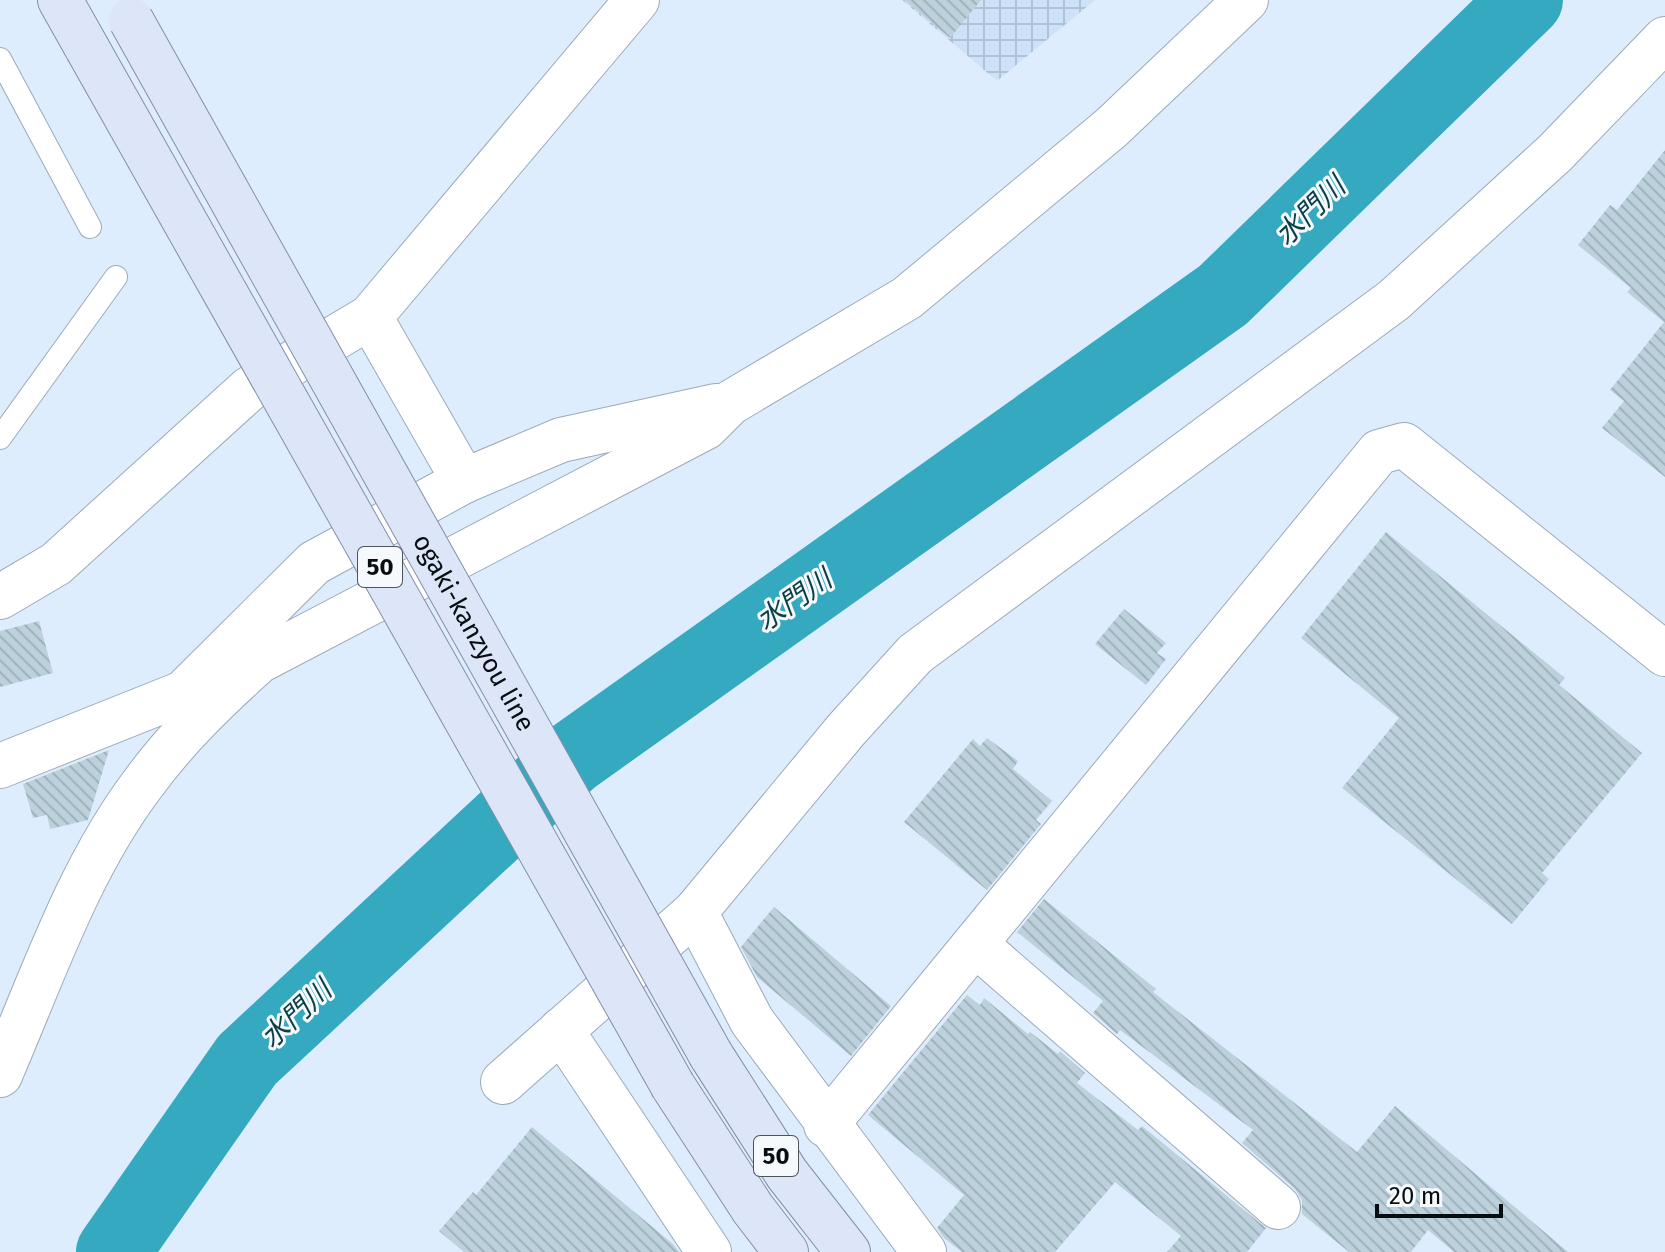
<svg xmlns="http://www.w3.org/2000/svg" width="1665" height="1252" font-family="'Fira Sans','Noto Sans JP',sans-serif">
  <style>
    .industrial { fill: url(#industrial-grid) }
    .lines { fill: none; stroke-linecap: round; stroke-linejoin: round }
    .river { stroke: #34a9c0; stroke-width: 74 }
    .building { fill: url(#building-back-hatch) }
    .lane-casing { stroke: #9baab9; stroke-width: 24 }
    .street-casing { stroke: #9baab9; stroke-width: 46 }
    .primary-casing { stroke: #848ea6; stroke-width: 46 }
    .lane { stroke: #fff; stroke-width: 22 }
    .street { stroke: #fff; stroke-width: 44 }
    .primary { stroke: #dde5f9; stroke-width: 44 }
    .primary-bridge-casing { stroke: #848ea6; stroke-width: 46; stroke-linecap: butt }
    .primary-bridge { stroke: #dde5f9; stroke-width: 44 }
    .labels { text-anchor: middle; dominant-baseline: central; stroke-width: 6; stroke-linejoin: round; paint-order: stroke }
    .shield { fill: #f5f9fc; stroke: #4f5458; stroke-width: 2 }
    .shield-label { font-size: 24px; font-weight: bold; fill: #080d12 }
    .street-label { font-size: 26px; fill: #080d12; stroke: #f5f9fc }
    .water-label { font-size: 28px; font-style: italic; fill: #0a3f48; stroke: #f5f9fc }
  </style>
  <defs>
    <pattern id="industrial-grid" width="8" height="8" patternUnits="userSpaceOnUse" patternTransform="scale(2)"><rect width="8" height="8" fill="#cde2f8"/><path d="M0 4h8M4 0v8" fill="none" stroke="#afc1d4"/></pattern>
    <pattern id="building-back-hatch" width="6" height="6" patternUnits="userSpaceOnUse" patternTransform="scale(2)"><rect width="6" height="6" fill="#bcd1dc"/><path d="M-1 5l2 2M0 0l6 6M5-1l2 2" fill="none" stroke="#a0b2bc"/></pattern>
  </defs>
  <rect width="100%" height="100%" fill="#deedfd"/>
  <polygon class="industrial" points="902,0 1095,0 997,81"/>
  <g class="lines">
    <polyline class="river" points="113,1252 247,1060 572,758 1223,295 1526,0"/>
  </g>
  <g class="building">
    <polygon points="904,0 981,0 950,38"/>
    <polygon points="1665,150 1665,477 1602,428 1624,401 1610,390 1664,322 1627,292 1631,288 1578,245 1610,205 1617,210"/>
    <polygon points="1386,532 1565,678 1559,685 1642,753 1542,873 1549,879 1512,924 1342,788 1399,718 1301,638"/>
    <polygon points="1124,609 1166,643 1157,653 1166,659 1146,685 1095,644"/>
    <polygon points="39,621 53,673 0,687 0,631"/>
    <polygon points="987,738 1018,761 1013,769 1052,801 1036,820 1041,824 987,890 904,822 973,739 980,746"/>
    <polygon points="109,750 88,820 50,829 47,815 33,818 23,784"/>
    <polygon points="1044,899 1156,989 1153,992 1357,1152 1395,1106 1568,1252 1454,1252 1428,1230 1411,1252 1349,1252 1302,1214 1302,1200 1295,1189 1242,1143 1253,1130 1120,1030 1117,1034 1093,1013 1103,1001 1017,932"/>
    <polygon points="774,907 891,1006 851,1056 757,977 741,947"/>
    <polygon points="967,995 980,1005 984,998 1028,1034 1030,1032 1058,1054 1060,1051 1085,1073 1077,1083 1138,1130 1142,1126 1266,1228 1247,1252 1167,1252 1181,1236 1115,1182 1055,1252 962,1252 944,1238 937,1228 964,1195 868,1115"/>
    <polygon points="532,1127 673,1244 679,1252 464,1252 439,1231 473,1192 476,1195"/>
  </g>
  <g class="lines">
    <g class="lane-casing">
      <g id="lane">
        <polyline points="0,59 90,227"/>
        <polyline points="0,438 116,277"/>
      </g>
    </g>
    <g class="street-casing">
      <g id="street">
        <polyline points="370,317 464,481 561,440 716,406"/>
        <polyline points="0,597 56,564 249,389 370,317 637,0"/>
        <polyline points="0,766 183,693 314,563 464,481"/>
        <polyline points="695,912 752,1021 924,1252"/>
        <polyline points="975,944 1278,1207"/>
        <polyline points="561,1030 709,1252"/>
        <path d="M0,1075C42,978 78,870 142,785C176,738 216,700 259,661L706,427L730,403L907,298L1111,128L1246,0"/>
        <polyline points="503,1082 695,912 846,730 915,654 1394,300 1555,153 1665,39"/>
        <polyline points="826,1125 1379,452 1404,445 1665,654"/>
      </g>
    </g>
    <g class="primary-casing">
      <g id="primary">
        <polyline points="60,0 87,48"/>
        <polyline points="711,1055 787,1174 848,1252"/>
        <polyline points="673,1086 753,1209 786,1252"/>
      </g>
    </g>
    <use href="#lane" class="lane"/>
    <use href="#street" class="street"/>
    <use href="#primary" class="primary"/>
    <g class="primary-bridge-casing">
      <g id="primary-bridge">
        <path id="s1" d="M131,20L711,1055"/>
        <polyline points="87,48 673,1086"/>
      </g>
    </g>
    <use href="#primary-bridge" class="primary-bridge"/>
  </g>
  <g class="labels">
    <g class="shield">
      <rect x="358" y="547" width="44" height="40" rx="6"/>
      <rect x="754" y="1136" width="44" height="40" rx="6"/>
    </g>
    <g class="shield-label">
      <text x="380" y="567">50</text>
      <text x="776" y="1156">50</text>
    </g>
    <g class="street-label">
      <text stroke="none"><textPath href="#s1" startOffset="702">ogaki-kanzyou line</textPath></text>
    </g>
    <g class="water-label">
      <text transform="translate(1310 211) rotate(-44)">水門川</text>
      <text transform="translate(794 600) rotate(-35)">水門川</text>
      <text transform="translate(296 1014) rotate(-43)">水門川</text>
    </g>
  </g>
  <path d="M1377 1204v12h124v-12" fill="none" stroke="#080d12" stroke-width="4"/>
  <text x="1389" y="1204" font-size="24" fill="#080d12" stroke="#f5f9fc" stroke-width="6" paint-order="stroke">20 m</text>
</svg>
